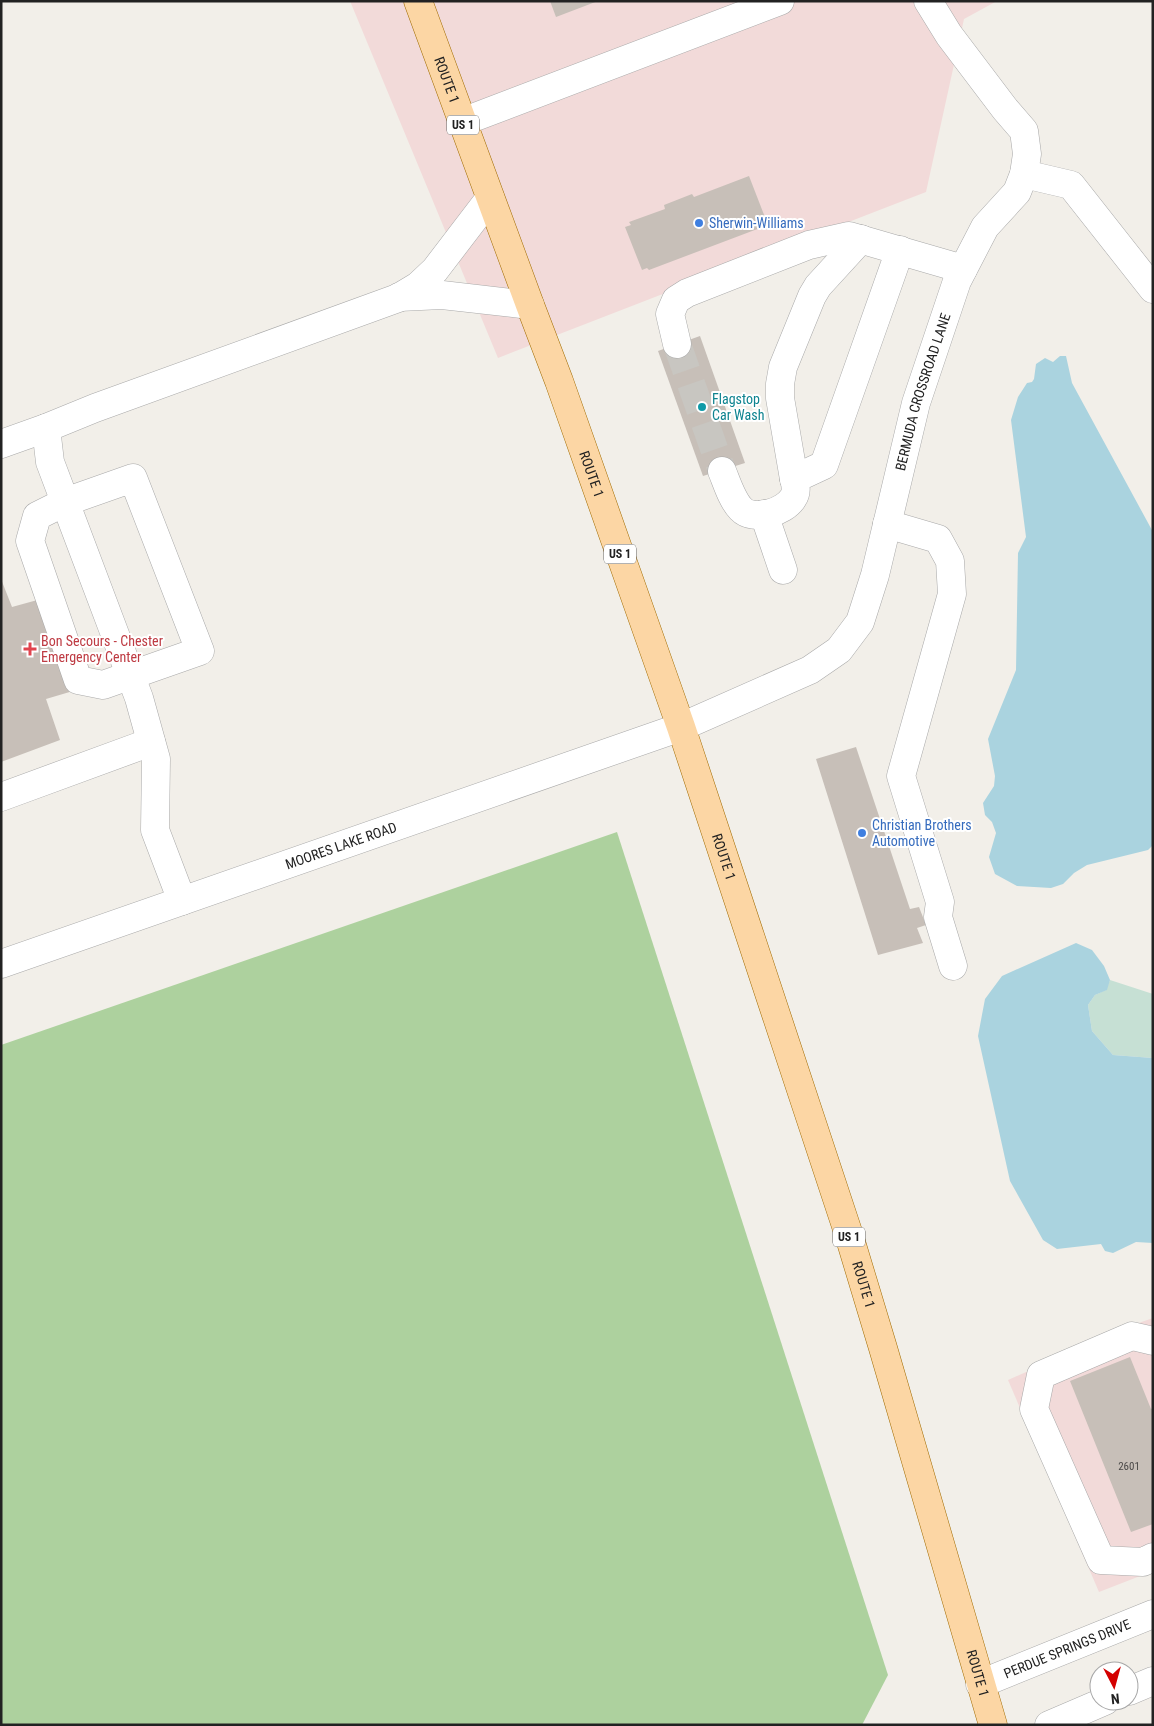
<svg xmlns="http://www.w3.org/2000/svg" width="1154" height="1726" font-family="'Roboto Condensed',sans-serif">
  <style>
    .commercial { fill: #f2dad9 }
    .forest { fill: #add19e }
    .wetland { fill: #c6e0d4 }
    .water { fill: #aad3df }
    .building { fill: #c7bfb8 }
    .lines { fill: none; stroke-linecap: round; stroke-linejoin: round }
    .minor-tunnel { stroke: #c8c6c1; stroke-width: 28; stroke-dasharray: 28 14; stroke-linecap: butt }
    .minor-casing { stroke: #a9a9a9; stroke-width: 29 }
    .major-casing { stroke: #a06b00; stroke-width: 29 }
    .minor { stroke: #fff; stroke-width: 28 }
    .major { stroke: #fcd6a4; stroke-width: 28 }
    .shop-dot { fill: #3f7fe0; stroke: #fff; stroke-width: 2 }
    .culture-dot { fill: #0f9aa8; stroke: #fff; stroke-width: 2 }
    .health-dot { fill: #e0444e; stroke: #fff; stroke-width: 2 }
    .labels { text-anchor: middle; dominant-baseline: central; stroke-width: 4; stroke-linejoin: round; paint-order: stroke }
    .number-label { font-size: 11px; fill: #4b4948 }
    .shield { fill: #fff; stroke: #646464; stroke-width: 1 }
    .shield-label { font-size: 12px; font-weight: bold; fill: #222 }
    .street-label { font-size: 14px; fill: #222; stroke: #fff }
    .shop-label { font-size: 14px; fill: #366cbe; stroke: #fff; text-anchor: start }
    .culture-label { font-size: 14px; fill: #0d838f; stroke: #fff; text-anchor: start }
    .health-label { font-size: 14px; fill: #be3a42; stroke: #fff; text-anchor: start }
  </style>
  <rect width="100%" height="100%" fill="#f2efe9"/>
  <g class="commercial">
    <polygon points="350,1 997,1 964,19 926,192 498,358"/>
    <polygon points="1153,1318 1153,1571 1099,1592 1008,1380 1130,1326"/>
  </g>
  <polygon class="forest" points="617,832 888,1675 862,1725 1,1725 1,1045"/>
  <polygon class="wetland" points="1110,980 1153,994 1153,1058 1113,1055 1092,1031 1088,1005 1095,995 1106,990"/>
  <g class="water">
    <polygon points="1060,356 1066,356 1072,383 1153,532 1153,845 1148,850 1087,865 1074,873 1063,884 1051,888 1017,886 995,874 989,857 996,833 992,822 985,815 983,803 994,786 995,776 988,739 1016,670 1018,553 1026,537 1011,420 1018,397 1027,383 1032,382 1034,379 1036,364 1045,358 1053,362"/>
    <polygon points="1076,943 1092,950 1104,966 1110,980 1107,990 1095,995 1088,1005 1092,1031 1113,1055 1153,1058 1153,1243 1136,1242 1113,1253 1105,1251 1101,1244 1057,1249 1043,1240 1010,1181 978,1036 985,999 1002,976"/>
  </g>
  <g class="building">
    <polygon points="550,1 598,1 556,17"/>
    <polygon points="749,176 768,225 649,270 647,268 642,270 625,227 631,225 629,222 665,209 664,205 692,194 694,197"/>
    <polygon points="700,336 745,463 703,476 658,351"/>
    <polygon points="1,579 12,607 41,599 73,691 46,699 60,740 1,762"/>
    <polygon points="856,747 910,909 919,907 926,925 917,928 923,943 878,955 816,759"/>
    <polygon points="1130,1357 1151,1409 1153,1408 1153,1524 1131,1532 1070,1381"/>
  </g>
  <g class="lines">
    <polyline class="minor-tunnel" points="677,344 722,471"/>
    <g class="minor-casing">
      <g id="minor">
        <polyline points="462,122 780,1"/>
        <polyline points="1024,174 1071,185 1153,289"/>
        <polyline points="399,297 442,295 530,305"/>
        <polyline points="677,344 670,314 676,300 687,293 809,245 849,236 963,269"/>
        <polyline points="1,444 46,428"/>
        <path d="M722,471C727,483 732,500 741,509C753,522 785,512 793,498C797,492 796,486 794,479L824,465L900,250"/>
        <polygon points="133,478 200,651 103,685 78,680 30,541 37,516 65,502"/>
        <polyline points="794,479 780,398 780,384 783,367 812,296 818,286 861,239"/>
        <polyline points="764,514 783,570"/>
        <polyline points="887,524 938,539 950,561 952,594 901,776 940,902 938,917 953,966"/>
        <polyline points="1,797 151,742"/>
        <polyline points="182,901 155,830 156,759 139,698 50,462 46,428 95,408 398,298 418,286 435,270 490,198"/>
        <path id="s1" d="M1,964L681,727L810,670L839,650L860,622L875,575L916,403L957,281L985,227L1017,192L1024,174L1027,154L1024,131L1005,109L949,35L928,1"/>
        <polyline points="1153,1341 1132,1336 1041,1375 1034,1409 1101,1560 1143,1562 1153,1557"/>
        <path id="s2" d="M980,1684L1153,1614"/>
        <polyline points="1129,1691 1153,1681"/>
        <polyline points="1049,1725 1105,1701"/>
      </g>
    </g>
    <g class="major-casing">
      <g id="major">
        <path id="s3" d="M418,1L530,305L559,381L681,727L848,1232L883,1348L993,1725"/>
      </g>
    </g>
    <use href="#minor" class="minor"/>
    <use href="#major" class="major"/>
  </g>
  <g class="shop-dot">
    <circle cx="699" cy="223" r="5"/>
    <circle cx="862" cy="833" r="5"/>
  </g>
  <circle class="culture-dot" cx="702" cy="407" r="5"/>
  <path class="health-dot" d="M27.5 641.5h5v5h5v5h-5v5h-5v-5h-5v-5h5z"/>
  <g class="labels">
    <g class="number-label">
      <text x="1129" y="1466">2601</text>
    </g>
    <g class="shield">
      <rect x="447" y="115.5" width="32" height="19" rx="4"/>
      <rect x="604" y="544.5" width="32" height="19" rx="4"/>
      <rect x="833" y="1227.5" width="32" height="19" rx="4"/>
    </g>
    <g class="shield-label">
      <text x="463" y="125">US 1</text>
      <text x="620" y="554">US 1</text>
      <text x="849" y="1237">US 1</text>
    </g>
    <g class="street-label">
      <text stroke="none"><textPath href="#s3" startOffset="84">ROUTE 1</textPath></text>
      <text stroke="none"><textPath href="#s1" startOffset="1170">BERMUDA CROSSROAD LANE</textPath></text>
      <text stroke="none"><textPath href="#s3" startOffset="504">ROUTE 1</textPath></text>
      <text stroke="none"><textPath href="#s1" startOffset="360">MOORES LAKE ROAD</textPath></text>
      <text stroke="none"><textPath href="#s3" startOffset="909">ROUTE 1</textPath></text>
      <text stroke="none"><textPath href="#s3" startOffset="1359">ROUTE 1</textPath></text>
      <text stroke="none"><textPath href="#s2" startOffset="94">PERDUE SPRINGS DRIVE</textPath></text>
      <text stroke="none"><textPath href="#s3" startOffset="1764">ROUTE 1</textPath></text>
    </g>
    <g class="shop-label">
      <text x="709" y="223">Sherwin-Williams</text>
      <text x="872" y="825">Christian Brothers<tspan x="872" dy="16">Automotive</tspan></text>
    </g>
    <g class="culture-label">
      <text x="712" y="399">Flagstop<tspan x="712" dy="16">Car Wash</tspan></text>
    </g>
    <g class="health-label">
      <text x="41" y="641">Bon Secours - Chester<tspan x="41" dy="16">Emergency Center</tspan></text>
    </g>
  </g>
  <rect width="1154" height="1726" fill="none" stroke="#222222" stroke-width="5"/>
  <g transform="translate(1114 1686) rotate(174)"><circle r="24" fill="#ffffff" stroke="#a7a7a7"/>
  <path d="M0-4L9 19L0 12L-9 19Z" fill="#d40000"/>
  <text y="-8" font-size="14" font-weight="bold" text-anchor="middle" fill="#222222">N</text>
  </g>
</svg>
